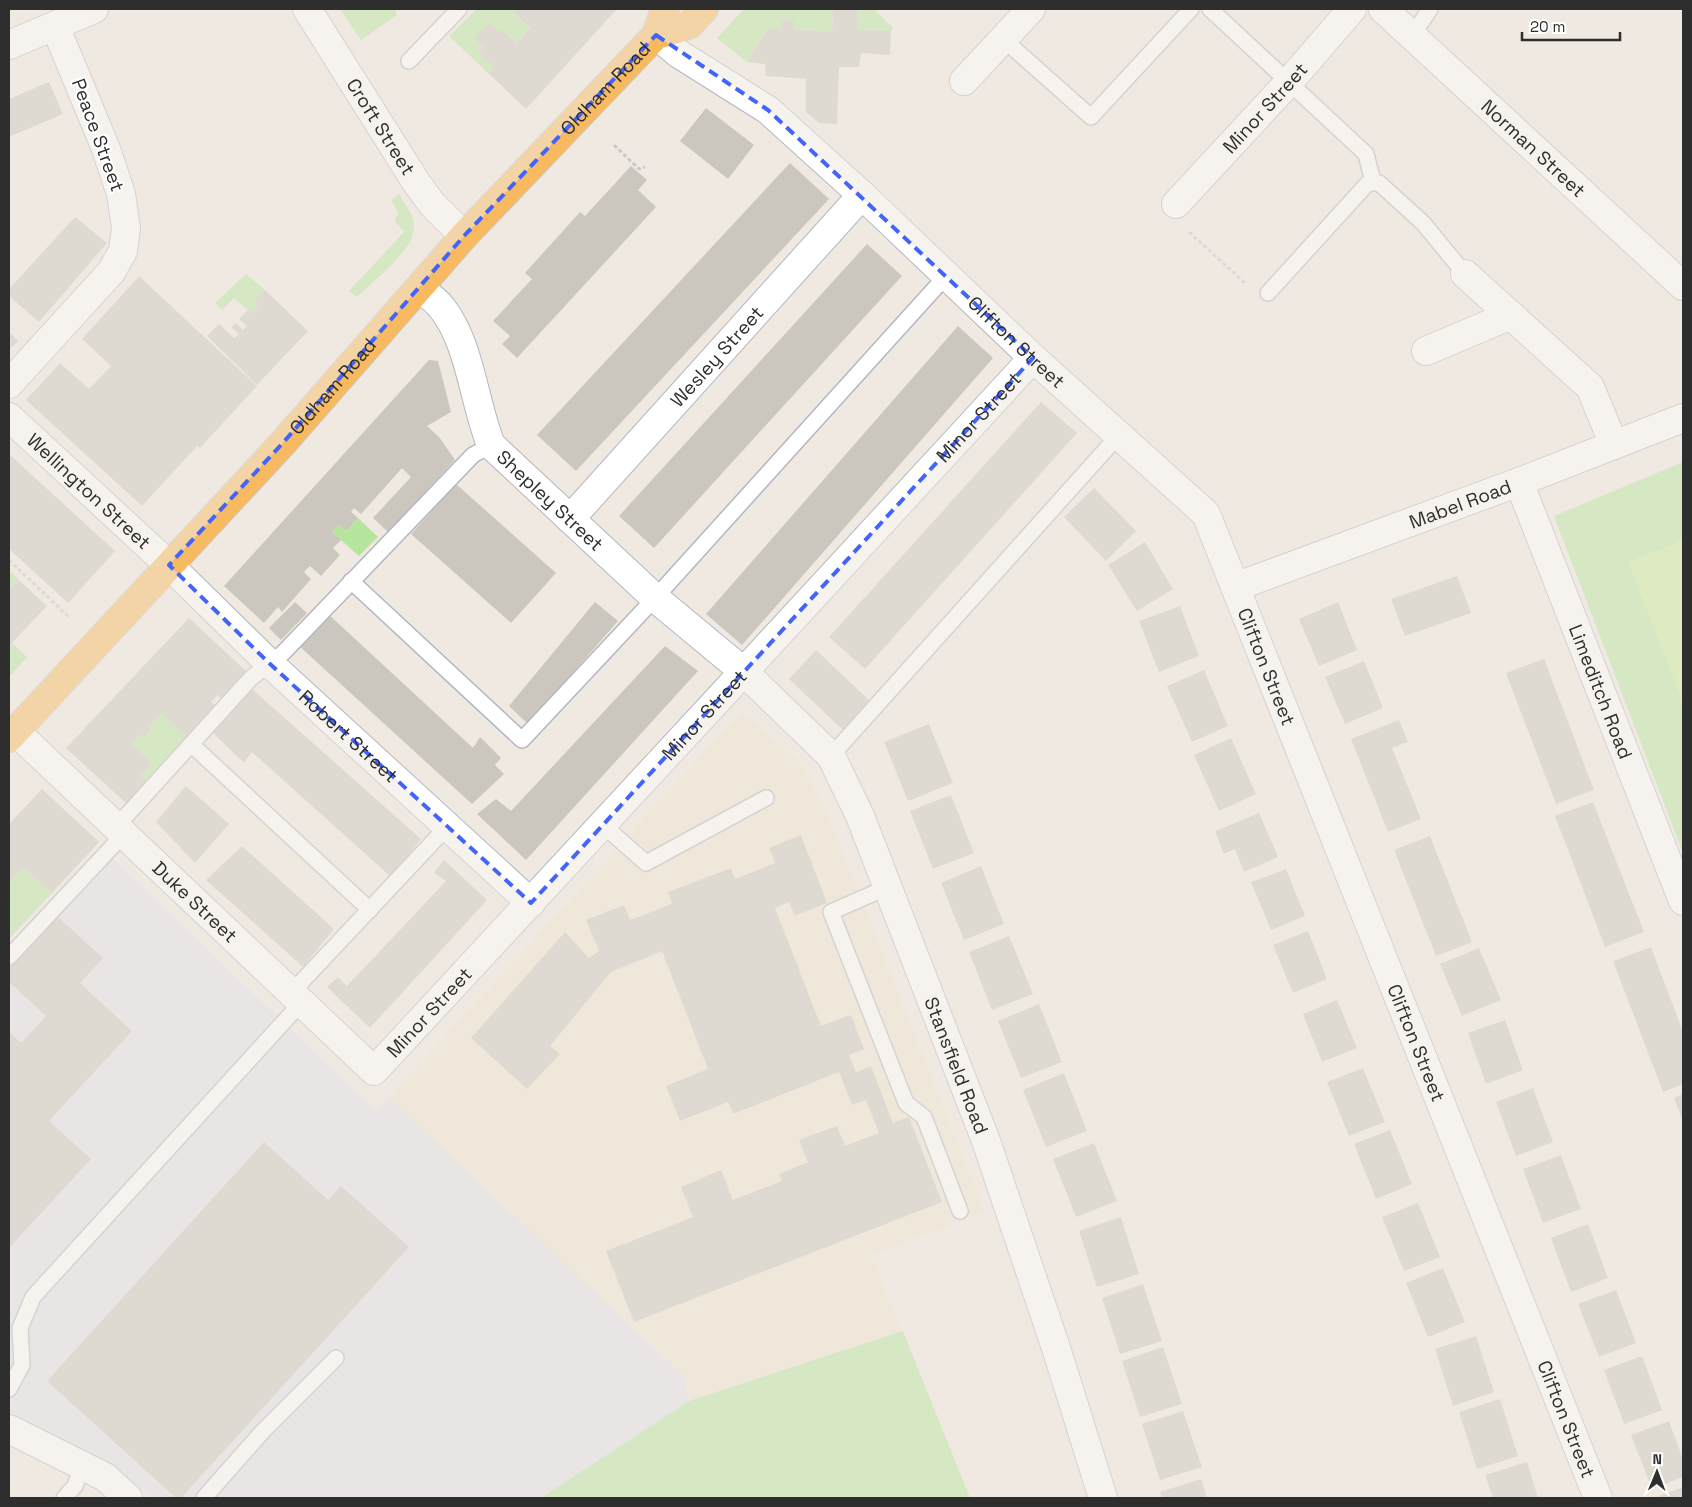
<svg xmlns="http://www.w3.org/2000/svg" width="1692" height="1507" font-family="'Space Grotesk',sans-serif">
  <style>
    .industrial { fill: #e3e1e8 }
    .education { fill: #f0e6d1 }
    .green { fill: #b6e59e }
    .pitch { fill: #c9ec9a }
    .building { fill: #cbc7bf }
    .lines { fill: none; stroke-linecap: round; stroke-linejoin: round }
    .service-casing { stroke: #b4b7c1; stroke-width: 18 }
    .minor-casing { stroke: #b4b7c1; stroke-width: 30 }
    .trunk-casing { stroke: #c9c9c9; stroke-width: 30 }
    .path { stroke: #c9c9c9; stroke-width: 3; stroke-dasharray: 4 2.5; stroke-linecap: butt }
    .service { stroke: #fff; stroke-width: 15 }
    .minor { stroke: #fff; stroke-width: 28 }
    .trunk { stroke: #f8ba60; stroke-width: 28 }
    .marked { fill: none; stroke: #4264fb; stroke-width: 4; stroke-dasharray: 10 6; stroke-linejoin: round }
    .labels { text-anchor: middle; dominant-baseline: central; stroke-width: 4.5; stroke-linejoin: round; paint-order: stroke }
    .street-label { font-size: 19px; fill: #2e2e2e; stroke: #fff }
  </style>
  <rect width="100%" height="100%" fill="#efe9e1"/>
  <polygon class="industrial" points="112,858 376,1111 389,1097 684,1376 689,1401 541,1498 157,1498 9,1420 9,966"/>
  <polygon class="education" points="742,713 799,760 823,803 985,1212 871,1255 970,1498 541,1498 689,1401 684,1376 389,1097 616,850 656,803"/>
  <g class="green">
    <polygon points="340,9 395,9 397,15 361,40"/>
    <polygon points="477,9 518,9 513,14 530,28 517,43 503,29 499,32 489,23 475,38 484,47 479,53 494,67 488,73 449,36"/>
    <polygon points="744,9 833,9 832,32 793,29 793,21 783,20 782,29 767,29 747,62 717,38"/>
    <polygon points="858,9 874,9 893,28 891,31 857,30"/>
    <path d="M399,194C405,204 415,216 414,229C412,252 373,281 357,297L349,291L404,232L394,220L399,214L391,200Z"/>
    <polygon points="246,274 265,290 258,305 251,313 234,298 222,310 215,303"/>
    <polygon points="1683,462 1683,853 1554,516"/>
    <polygon points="358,518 378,537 359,556 332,532 339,525 346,531"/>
    <polygon points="9,570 19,580 9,591"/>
    <polygon points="12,643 27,657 9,677 9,646"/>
    <polygon points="161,713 188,738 148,782 141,775 152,763 132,744 140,735 144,738 152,730 148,727"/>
    <polygon points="24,867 52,893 9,939 9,882"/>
    <polygon points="903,1331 970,1498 541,1498 689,1401"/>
  </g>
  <polygon class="pitch" points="1683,540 1683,703 1628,562"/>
  <g class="building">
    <polygon points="518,9 617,9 526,109 488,73 494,67 478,53 484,47 474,38 489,23 499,32 502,29 517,43 530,28 513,13"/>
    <polygon points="833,9 858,9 857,30 891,31 890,55 861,53 859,67 839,67 837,124 819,123 806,112 806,79 766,76 765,64 747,62 767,29 782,29 782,20 794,21 793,29 832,32"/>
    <polygon points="49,82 63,114 9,137 9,99"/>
    <polygon points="706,108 754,145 728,179 680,141"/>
    <polygon points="790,163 829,199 576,471 537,435"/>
    <polygon points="631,166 647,180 638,190 656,207 517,358 502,344 510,336 493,321 532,279 525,273 580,212 585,216"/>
    <polygon points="75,217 107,243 39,322 9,296 9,289"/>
    <polygon points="867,244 902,276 654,548 619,516"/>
    <polygon points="139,276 257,386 200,448 197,446 142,506 26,400 60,363 89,389 111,366 82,339"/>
    <polygon points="265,290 308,331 257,385 207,336 219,324 234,338 239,334 231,327 236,323 243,330 247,326 239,319 248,310 251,313 258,305 254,301"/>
    <polygon points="958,326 993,358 742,645 706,614"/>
    <polygon points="9,332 18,341 9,350"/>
    <polygon points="429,360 438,361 451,412 427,426 439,437 455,460 388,532 373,518 411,477 402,468 361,514 354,508 351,512 358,518 346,531 339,525 332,532 341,540 333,548 340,555 321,576 310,566 304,572 311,579 282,612 278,607 264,623 224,586"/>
    <polygon points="1041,402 1077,433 865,669 829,637"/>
    <polygon points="9,454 115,551 68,603 9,549"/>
    <polygon points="456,484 556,573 511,623 411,534"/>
    <polygon points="1094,488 1136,531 1106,561 1064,517"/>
    <polygon points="1145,542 1173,589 1137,611 1108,565"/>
    <polygon points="1457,576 1471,613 1405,636 1391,599"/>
    <polygon points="19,580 47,606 9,646 9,591"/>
    <polygon points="295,602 307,613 281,640 269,628"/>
    <polygon points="595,602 618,621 528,724 509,706"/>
    <polygon points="1338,602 1357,650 1319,666 1299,619"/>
    <polygon points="1180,606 1199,656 1159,672 1139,621"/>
    <polygon points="327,613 473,748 480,737 501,758 495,765 504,774 472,804 297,644"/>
    <polygon points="189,618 247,672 223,700 217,695 211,702 217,707 188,738 161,713 148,727 152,730 144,738 140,735 132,744 152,763 141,775 148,782 127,804 66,748"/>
    <polygon points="665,646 698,671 526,860 477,814 496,799 511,811"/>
    <polygon points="816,650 870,701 843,730 789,679"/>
    <polygon points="1544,659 1594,790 1556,804 1506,673"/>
    <polygon points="1364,661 1383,708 1345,724 1325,677"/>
    <polygon points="1204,670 1228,726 1192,742 1167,686"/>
    <polygon points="252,689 421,839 391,877 252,752 244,763 213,733"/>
    <polygon points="1399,720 1408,742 1392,748 1421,819 1388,832 1351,739"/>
    <polygon points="929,724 953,783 908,801 884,742"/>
    <polygon points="1231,738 1256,794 1219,811 1194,755"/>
    <polygon points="186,786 229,824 195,863 156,822"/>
    <polygon points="42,789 99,842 52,893 24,867 9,882 9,824"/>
    <polygon points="951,795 974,853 933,869 910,811"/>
    <polygon points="1593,802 1644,932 1605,947 1555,816"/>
    <polygon points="1259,813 1278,857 1244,872 1235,849 1224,854 1215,831"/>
    <polygon points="801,835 827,903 795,916 789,902 775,908 821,1026 851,1015 864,1049 849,1055 856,1072 871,1066 893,1123 909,1117 942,1202 634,1322 606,1251 693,1217 681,1187 721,1170 733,1200 782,1181 779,1174 808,1162 799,1140 837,1126 845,1146 879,1133 866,1100 852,1105 839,1072 733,1114 728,1102 680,1121 666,1086 708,1069 662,951 611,972 550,1046 560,1054 527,1089 471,1038 565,932 589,958 599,951 586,920 624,905 630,920 672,904 668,892 731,868 735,879 775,863 769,848"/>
    <polygon points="1430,836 1472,942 1436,956 1394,850"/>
    <polygon points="242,846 334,929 303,967 206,880"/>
    <polygon points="444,860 487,900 370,1028 327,987 338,977 347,986 446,881 434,873"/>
    <polygon points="981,866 1004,924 964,940 941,883"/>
    <polygon points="1286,869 1305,916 1271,930 1251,882"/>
    <polygon points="56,915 103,958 80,983 132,1031 49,1121 91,1159 9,1248 9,1031 21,1043 46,1016 9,982 9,966"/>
    <polygon points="1308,931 1327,979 1293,993 1273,945"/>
    <polygon points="1009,936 1033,994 992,1010 969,952"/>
    <polygon points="1651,947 1683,1032 1683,1084 1663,1092 1613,961"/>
    <polygon points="1479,948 1501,1000 1462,1016 1440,964"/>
    <polygon points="1337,1000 1357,1048 1322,1062 1303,1014"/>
    <polygon points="1039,1004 1062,1062 1021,1078 998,1021"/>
    <polygon points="1505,1020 1523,1070 1486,1084 1468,1033"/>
    <polygon points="1363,1068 1385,1122 1349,1136 1327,1082"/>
    <polygon points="1064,1073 1087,1131 1046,1147 1023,1090"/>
    <polygon points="1533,1088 1553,1142 1516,1156 1496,1102"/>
    <polygon points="1683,1094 1683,1122 1674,1098"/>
    <polygon points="1390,1130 1412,1184 1376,1199 1354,1144"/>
    <polygon points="264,1142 328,1200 341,1186 409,1247 181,1498 176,1498 47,1381"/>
    <polygon points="1094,1143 1117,1201 1076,1217 1053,1159"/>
    <polygon points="1561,1155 1581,1209 1543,1223 1523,1169"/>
    <polygon points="1418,1203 1440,1257 1404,1271 1382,1217"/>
    <polygon points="1121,1217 1139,1274 1097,1287 1079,1231"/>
    <polygon points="1588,1224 1608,1278 1571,1292 1551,1238"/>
    <polygon points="1443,1268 1465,1322 1428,1337 1406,1283"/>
    <polygon points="1143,1284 1162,1341 1120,1354 1102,1298"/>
    <polygon points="1616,1290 1636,1343 1599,1357 1578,1304"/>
    <polygon points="1476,1336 1494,1392 1453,1406 1435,1349"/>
    <polygon points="1163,1347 1182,1404 1140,1417 1122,1361"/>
    <polygon points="1642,1356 1662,1410 1624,1424 1604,1370"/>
    <polygon points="1500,1399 1518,1456 1477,1469 1459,1412"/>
    <polygon points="1183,1411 1202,1467 1160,1480 1142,1424"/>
    <polygon points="1669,1421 1683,1460 1683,1477 1652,1489 1631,1435"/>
    <polygon points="1527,1462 1538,1498 1493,1498 1485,1475"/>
    <polygon points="1201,1479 1207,1498 1162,1498 1160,1492"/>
    <polygon points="1683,1487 1683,1498 1654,1498"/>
  </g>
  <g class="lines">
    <g class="service-casing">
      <g id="service">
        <polyline points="1210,9 1366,154 1373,182"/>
        <polyline points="1412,36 1430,9"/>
        <polyline points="1003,39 1091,117 1191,9"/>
        <polyline points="409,61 459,9"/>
        <polyline points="1268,293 1368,183 1379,183 1423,223 1465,274"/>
        <polyline points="351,581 522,740 655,598 946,276"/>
        <polyline points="192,745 370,910"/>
        <polyline points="831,756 1118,436"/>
        <polyline points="604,826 646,863 766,798"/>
        <polyline points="116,827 251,678 283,653 473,455 491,445"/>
        <polyline points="888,887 831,912 906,1103 924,1117 960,1211"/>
        <polyline points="9,957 123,835"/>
        <polyline points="291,993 447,827"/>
        <polyline points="9,1389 22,1365 20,1328 33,1297 301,1003"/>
        <polyline points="64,1498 75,1486 82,1466"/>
        <polyline points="204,1498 263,1431 336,1358"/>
      </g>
    </g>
    <g class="minor-casing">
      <g id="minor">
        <path id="s1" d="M307,9L416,182L432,204L464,236"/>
        <path id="s2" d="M1383,9L1683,286"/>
        <path id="s3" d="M656,35L679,54L768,110L862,195L1033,358L1206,514L1598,1498"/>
        <polyline points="9,45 94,9"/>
        <polyline points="964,81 1031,9"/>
        <path id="s4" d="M1176,204L1289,82L1352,9"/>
        <polyline points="1465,274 1590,387 1614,445"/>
        <path id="s5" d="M419,288C427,294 436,300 442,308C470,343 474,403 491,445L655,598L743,671L831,756L860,816L986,1141L1056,1348L1103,1498"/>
        <polyline points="1426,351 1511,315"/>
        <polyline points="9,384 111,272 123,251 126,228 121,194 106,149 55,26"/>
        <path id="s6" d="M9,417L169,565L269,663L531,903"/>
        <path id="s7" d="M1519,482L1683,901"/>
        <path id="s8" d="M570,519L862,195"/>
        <path id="s9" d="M1235,587L1519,482L1683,418"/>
        <path id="s10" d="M15,731L374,1071C595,835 813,595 1033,358"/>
        <polyline points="9,1429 105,1477 128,1498"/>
      </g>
    </g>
    <g class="trunk-casing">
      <g id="trunk">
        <polyline points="656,35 689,25 704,9"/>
        <path id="s11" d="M9,738L282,444L464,236L656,35L665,9"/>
      </g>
    </g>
    <g class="path">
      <polyline points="614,145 639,169 645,167"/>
      <polyline points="1189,232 1245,283"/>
      <polyline points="9,560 70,618"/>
    </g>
    <use href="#service" class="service"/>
    <use href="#minor" class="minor"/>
    <use href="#trunk" class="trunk"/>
  </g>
  <path d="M0 0H1692V1507H0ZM656,35L768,110L1033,358L531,903L269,663L169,565L282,444L464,236Z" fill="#efe9e1" fill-opacity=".55" fill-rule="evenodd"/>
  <path class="marked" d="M656,35L768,110L1033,358L531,903L269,663L169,565L282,444L464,236Z"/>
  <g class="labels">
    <g class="street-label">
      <text stroke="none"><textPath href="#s11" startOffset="882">Oldham Road</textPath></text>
      <text stroke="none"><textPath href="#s4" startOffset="131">Minor Street</textPath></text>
      <text stroke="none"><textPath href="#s1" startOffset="139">Croft Street</textPath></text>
      <text transform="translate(98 135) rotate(70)">Peace Street</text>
      <text stroke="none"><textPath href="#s2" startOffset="205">Norman Street</textPath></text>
      <text stroke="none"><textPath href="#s3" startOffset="475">Clifton Street</textPath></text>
      <text stroke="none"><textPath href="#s8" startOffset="219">Wesley Street</textPath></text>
      <text stroke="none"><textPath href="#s11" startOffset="478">Oldham Road</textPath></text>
      <text stroke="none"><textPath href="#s10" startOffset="1385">Minor Street</textPath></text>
      <text stroke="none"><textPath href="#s6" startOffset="109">Wellington Street</textPath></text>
      <text stroke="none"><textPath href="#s5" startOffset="258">Shepley Street</textPath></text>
      <text stroke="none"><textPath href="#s9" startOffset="240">Mabel Road</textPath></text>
      <text stroke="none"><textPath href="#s3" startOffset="895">Clifton Street</textPath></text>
      <text stroke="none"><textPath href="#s7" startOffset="225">Limeditch Road</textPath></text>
      <text stroke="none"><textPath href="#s10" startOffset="980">Minor Street</textPath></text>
      <text stroke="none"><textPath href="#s6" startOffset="466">Robert Street</textPath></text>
      <text stroke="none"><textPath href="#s10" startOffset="248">Duke Street</textPath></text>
      <text stroke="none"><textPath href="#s10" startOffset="575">Minor Street</textPath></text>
      <text stroke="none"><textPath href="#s3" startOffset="1300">Clifton Street</textPath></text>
      <text stroke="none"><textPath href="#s5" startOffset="972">Stansfield Road</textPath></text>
      <text stroke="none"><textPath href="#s3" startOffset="1705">Clifton Street</textPath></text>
    </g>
  </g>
  <rect width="1692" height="1507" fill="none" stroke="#2e2e2e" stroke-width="20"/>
  <g transform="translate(1657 1472) rotate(1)" stroke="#ffffff" stroke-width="4" paint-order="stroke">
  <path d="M0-4L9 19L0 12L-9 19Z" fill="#2e2e2e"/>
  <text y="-8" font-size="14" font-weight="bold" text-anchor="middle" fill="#2e2e2e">N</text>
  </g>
  <path d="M1522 32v8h98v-8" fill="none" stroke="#2e2e2e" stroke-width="2.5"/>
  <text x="1530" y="32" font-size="15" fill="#2e2e2e" stroke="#ffffff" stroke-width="4" paint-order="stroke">20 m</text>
</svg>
